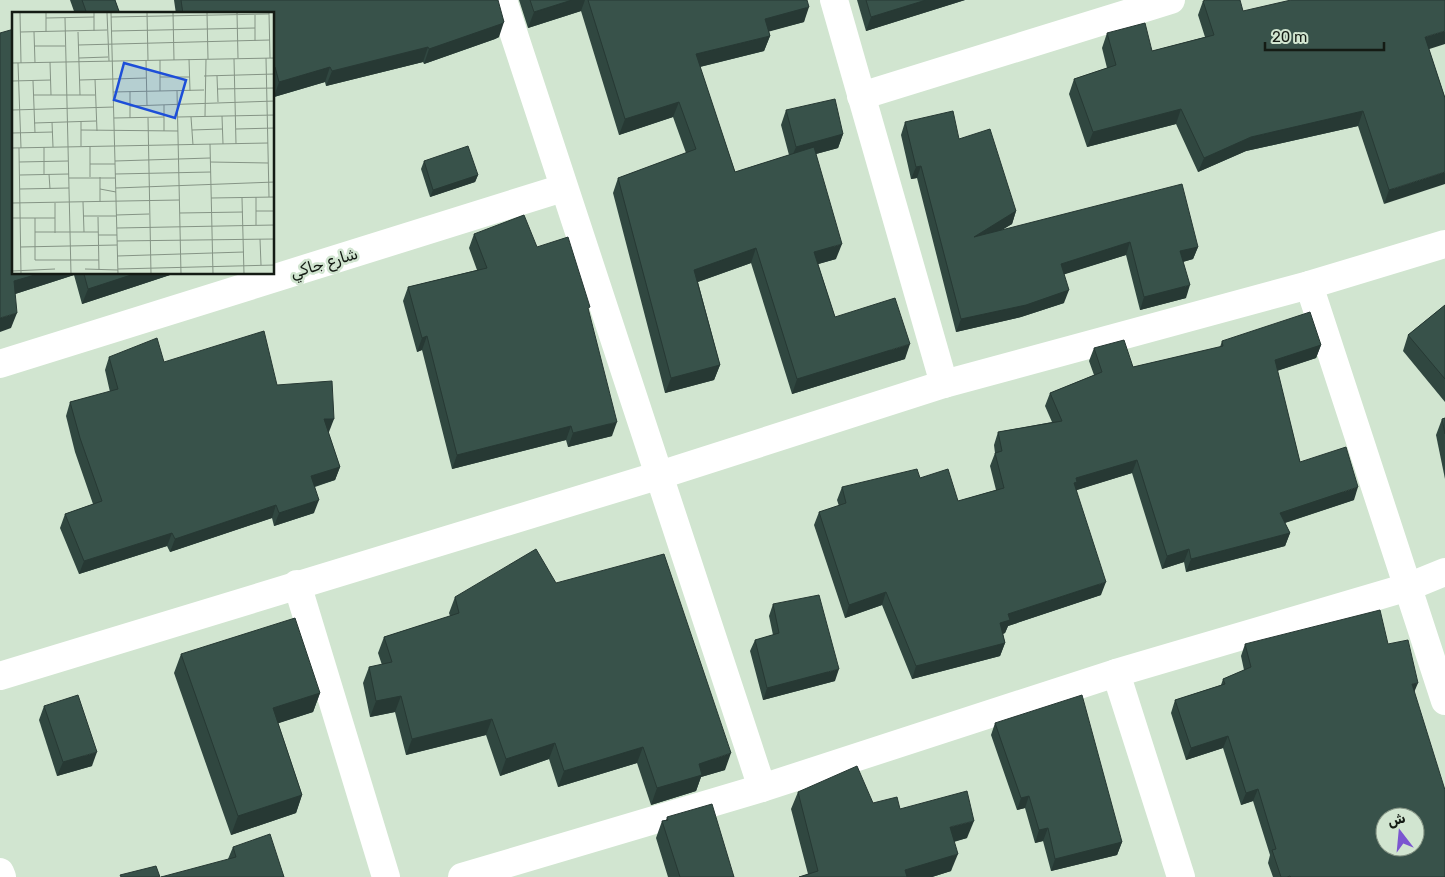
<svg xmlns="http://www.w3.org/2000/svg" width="1445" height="877" font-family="Rubik,Vazirmatn,sans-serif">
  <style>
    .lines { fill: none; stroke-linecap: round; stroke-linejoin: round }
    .minor { stroke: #fff; stroke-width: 28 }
    .tertiary { stroke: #fff; stroke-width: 28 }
    .wall { fill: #304740 }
    .shaded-wall { fill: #273934 }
    .building { fill: #38524a; stroke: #273934; fill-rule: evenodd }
    .labels { text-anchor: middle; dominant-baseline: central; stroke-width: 5; stroke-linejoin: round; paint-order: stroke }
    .street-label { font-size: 16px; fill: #141b14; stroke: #d1e5d0 }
    .inset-road { fill: none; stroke: #859485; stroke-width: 1 }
    .view { fill: #1d4ed8; fill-opacity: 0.15; stroke: #1d4ed8; stroke-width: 2.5 }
    .inset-edge { fill: none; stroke: #141b14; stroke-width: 2.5 }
  </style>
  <rect width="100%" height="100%" fill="#d1e5d0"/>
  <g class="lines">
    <g class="minor">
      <path d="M503,0C587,263 677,524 762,788"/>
      <polyline points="834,0 944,384"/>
      <polyline points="861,96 1171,0"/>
      <polyline points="1309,285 1445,701"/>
      <polyline points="0,364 563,188"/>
      <polyline points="297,584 386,877"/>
      <polyline points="1116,673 1181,877"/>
      <polyline points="0,676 660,475 944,384 1309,285 1445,244"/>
      <polyline points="462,877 762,788 1116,673 1408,587 1445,572"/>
    </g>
    <polyline class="tertiary" points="0,872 2,877"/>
  </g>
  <g class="wall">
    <polygon points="70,0 115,0 120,14 75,14"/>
    <polygon points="174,0 498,0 499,37 495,39 424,64 423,62 326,86 325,82 274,97 274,14 176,14"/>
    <polygon points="519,0 807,0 804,22 769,31 770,36 764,51 700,67 735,172 789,155 781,125 786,110 843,134 838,148 816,154 836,259 818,264 835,317 905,359 792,394 751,263 698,282 720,365 714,380 665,393 613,193 618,178 686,153 673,117 619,135 581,11 528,28"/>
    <polygon points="857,0 965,0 866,31"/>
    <polygon points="1203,1 1243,11 1429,49 1445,98 1384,204 1358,126 1246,151 1198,172 1176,124 1087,147 1069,94 1074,79 1107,68 1102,48 1107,33 1152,51 1205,37 1198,15"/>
    <polygon points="905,122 959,139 1016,211 1012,224 1001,230 1198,247 1193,259 1183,262 1186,298 1140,310 1126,255 1064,274 1064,303 1021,317 956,332 917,178 911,179 901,135"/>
    <polygon points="424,161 478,175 475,182 430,197 421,169"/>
    <polygon points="474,234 537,247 588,310 612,436 568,447 566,440 452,469 422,350 417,352 403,301 408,287 477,270 469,248"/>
    <polygon points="14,274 173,274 82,304 74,275 15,294 11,328"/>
    <polygon points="1445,305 1445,402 1403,351 1408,335"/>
    <polygon points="1222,341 1321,345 1316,358 1277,371 1300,462 1354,500 1285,523 1290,533 1285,546 1186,572 1184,562 1162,569 1132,473 1076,490 1101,595 1008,626 1005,633 1003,634 1005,643 1000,656 912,679 882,605 845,618 814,525 819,512 839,506 837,500 842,487 920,478 958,501 996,490 990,466 995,453 994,445 998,432 1052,422 1045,406 1050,393 1094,375 1089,361 1094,348 1133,367 1220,347"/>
    <polygon points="109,357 164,362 277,385 329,432 328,432 340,467 335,480 315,487 314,513 274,526 272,518 170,552 167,546 79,574 60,528 65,514 93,504 75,452 66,416 70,402 110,392 105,370"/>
    <polygon points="1445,418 1445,479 1436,435 1442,419"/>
    <polygon points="556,583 725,770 701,777 696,791 651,805 637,763 558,787 549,759 500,776 486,735 406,755 395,712 370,717 363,683 369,667 382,665 378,653 384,637 450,616 449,613 455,597"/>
    <polygon points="773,604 835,681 763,700 750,651 755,640 773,635 769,616"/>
    <polygon points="1245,644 1388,644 1414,692 1445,877 1273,877 1268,863 1270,855 1253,801 1241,805 1223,748 1186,760 1171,713 1175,700 1221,685 1223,679 1244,670 1241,656"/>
    <polygon points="181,654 320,693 313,712 278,723 302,795 296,813 231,835 174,673"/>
    <polygon points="44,706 92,766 57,776 39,720"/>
    <polygon points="995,723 1122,842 1117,855 1051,871 1043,841 1035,843 1025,808 1017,810 991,735"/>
    <polygon points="798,792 873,803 900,809 967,838 954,842 951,871 932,877 799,877 808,874 791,809"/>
    <polygon points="667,817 734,877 668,877 656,838 662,821 666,820"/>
    <polygon points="233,847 284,877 228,859"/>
  </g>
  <g class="shaded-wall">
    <polygon points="572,0 585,0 581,11 528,28 534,12"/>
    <polygon points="926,0 965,0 866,31 871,17"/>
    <polygon points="809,7 804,22 760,34 765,19"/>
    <polygon points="504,22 499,37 495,39 424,64 429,49"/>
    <polygon points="1445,31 1445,44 1420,52 1425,37"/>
    <polygon points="770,36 764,51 691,69 696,54"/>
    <polygon points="428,47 423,62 326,86 332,71"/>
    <polygon points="330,67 325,82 274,97 279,82"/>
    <polygon points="679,102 673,117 619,135 625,119"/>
    <polygon points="1181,109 1176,124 1087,147 1093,132"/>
    <polygon points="1363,111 1358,126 1246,151 1198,172 1204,158 1251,137"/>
    <polygon points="843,134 838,148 790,161 796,147"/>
    <polygon points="921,166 917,178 911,179 916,167"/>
    <polygon points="1445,172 1445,184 1384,204 1389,190"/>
    <polygon points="478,175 475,182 430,197 433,190"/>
    <polygon points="1016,211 1012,224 969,250 974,237"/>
    <polygon points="1130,242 1126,255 1056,277 1061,264"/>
    <polygon points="842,244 836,259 808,267 814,252"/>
    <polygon points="1198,247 1193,259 1175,264 1180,251"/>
    <polygon points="756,248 751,263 689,285 694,270"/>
    <polygon points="38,274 75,274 74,275 9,296 14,281"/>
    <polygon points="134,274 173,274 82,304 88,289"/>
    <polygon points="1190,285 1186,298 1140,310 1144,297"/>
    <polygon points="1069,290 1064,303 1021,317 956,332 961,319"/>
    <polygon points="17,313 11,328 0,332 0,318"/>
    <polygon points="427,336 422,350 417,352 422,338"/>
    <polygon points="910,344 905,359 792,394 797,379"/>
    <polygon points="1321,345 1316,358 1270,373 1275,360"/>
    <polygon points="720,365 714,380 665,393 671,378"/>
    <polygon points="324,419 334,419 329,432 320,433"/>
    <polygon points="617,422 612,436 568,447 573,433"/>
    <polygon points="571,426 566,440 452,469 457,455"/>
    <polygon points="1137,460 1132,473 1074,491 1074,483 1076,478"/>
    <polygon points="340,467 335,480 306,489 311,476"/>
    <polygon points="1358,487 1354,500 1275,526 1280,513"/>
    <polygon points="319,500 314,513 274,526 279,513"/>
    <polygon points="276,505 272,518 170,552 175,539"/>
    <polygon points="172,533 167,546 79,574 84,561"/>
    <polygon points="1290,533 1285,546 1186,572 1191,559"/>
    <polygon points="1189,549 1184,562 1162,569 1167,556"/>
    <polygon points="1106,582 1101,595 1008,626 1005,633 995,636 1000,623 1008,614"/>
    <polygon points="886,592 882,605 845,618 849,605"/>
    <polygon points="1005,643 1000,656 912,679 916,666"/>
    <polygon points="839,669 835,681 763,700 767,688"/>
    <polygon points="1418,683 1413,695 1412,684"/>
    <polygon points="320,693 313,712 267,727 273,708"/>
    <polygon points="401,696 395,712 370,717 376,701"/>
    <polygon points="492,719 486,735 406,755 412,739"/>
    <polygon points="1228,736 1223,748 1186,760 1191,748"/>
    <polygon points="555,743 549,759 500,776 506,759"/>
    <polygon points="643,747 637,763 558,787 564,771"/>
    <polygon points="97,752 92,766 57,776 63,762"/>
    <polygon points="731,753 725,770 701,777 696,791 651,805 657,788 699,764"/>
    <polygon points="1258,789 1253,801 1241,805 1246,793"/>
    <polygon points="302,795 296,813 231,835 238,816"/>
    <polygon points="1029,796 1025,808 1017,810 1021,798"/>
    <polygon points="974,821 967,838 944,844 950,827"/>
    <polygon points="1048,828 1043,841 1035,843 1039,830"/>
    <polygon points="1122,842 1117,855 1051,871 1055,859"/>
    <polygon points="958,854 951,871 932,877 902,877 905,870"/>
  </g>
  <g class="building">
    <polygon points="82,0 115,0 120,14 87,14"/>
    <polygon points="181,0 498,0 504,22 501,24 429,49 428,47 332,71 330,67 279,82 275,67 274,68 274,14 183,14"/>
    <polygon points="530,0 572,0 534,12"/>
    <polygon points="588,0 807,0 809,7 765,19 770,36 696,54 735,172 814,147 842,244 814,252 835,317 895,298 910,344 797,379 756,248 694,270 720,365 671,378 618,178 696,149 679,102 625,119"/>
    <polygon points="866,0 926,0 871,17"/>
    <polygon points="1206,0 1240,0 1243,11 1291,0 1445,0 1445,31 1425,37 1445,98 1445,172 1389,190 1363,111 1251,137 1204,158 1181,109 1093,132 1074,79 1116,65 1107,33 1145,23 1152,51 1214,35 1203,1"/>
    <polygon points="14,29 14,274 38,274 14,281 17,313 0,318 0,33"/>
    <polygon points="835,99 843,134 796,147 786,110"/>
    <polygon points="953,111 959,139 990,129 1016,211 974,237 1182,184 1198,247 1180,251 1190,285 1144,297 1130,242 1061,264 1069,290 1026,305 961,319 921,166 916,167 905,122"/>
    <polygon points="468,146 478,175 433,190 424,161"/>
    <polygon points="524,215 537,247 568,237 590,307 588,308 617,422 573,433 571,426 457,455 427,336 422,338 408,287 487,268 474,234"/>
    <polygon points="84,274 134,274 88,289"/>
    <polygon points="1445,305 1445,379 1408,335"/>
    <polygon points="1310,312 1321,345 1275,360 1300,462 1346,447 1358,487 1280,513 1290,533 1191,559 1189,549 1167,556 1137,460 1076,478 1077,482 1074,483 1106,582 1008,614 1010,620 1000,623 1005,643 916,666 886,592 849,605 819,512 846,503 842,487 917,469 920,478 948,469 958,501 1004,488 995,453 1002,451 998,432 1062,421 1050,393 1102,372 1094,348 1124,340 1133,367 1223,346 1222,341"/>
    <polygon points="264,331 277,385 332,381 334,419 324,419 340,467 311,476 319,500 279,513 276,505 175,539 172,533 84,561 65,514 102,501 80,438 70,402 118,389 109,357 157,338 164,362"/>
    <polygon points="1445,418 1445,434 1442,419"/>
    <polygon points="536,549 556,583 664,554 731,753 699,764 702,775 657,788 643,747 564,771 555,743 506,759 492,719 412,739 401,696 376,701 369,667 392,662 384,637 459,613 455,597"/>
    <polygon points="819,595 839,669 767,688 755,640 779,633 773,604"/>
    <path d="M1380,610L1388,644L1408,640L1418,683L1412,684L1445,790V877H1291L1290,876L1287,877H1281L1272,850L1276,849L1258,789L1246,793L1228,736L1191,748L1175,700L1225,684L1223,679L1251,667L1245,644ZM1385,817H1415V847H1385Z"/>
    <polygon points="295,618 320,693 273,708 302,795 238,816 181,654"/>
    <polygon points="78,695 97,752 63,762 44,706"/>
    <polygon points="1082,695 1122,842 1055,859 1048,828 1039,830 1029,796 1021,798 995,723"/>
    <polygon points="857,766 873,803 897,797 900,809 967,791 974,821 950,827 958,854 905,870 907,877 799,877 818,871 798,792"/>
    <polygon points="712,804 734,877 680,877 662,821 668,820 667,817"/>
    <polygon points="270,834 284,877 161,877 236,857 233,847"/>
    <polygon points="156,866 160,877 121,877 120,875"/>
  </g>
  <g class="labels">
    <g class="street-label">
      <text transform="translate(324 263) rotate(-17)">شارع جاكي</text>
    </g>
  </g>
  <g transform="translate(12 12)">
    <rect width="262" height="262" fill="#d1e5d0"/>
    <path class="inset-road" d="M8,1L9,51M34,1V20M82,1V19M95,1L97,49M99,1L106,262M135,1L136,48M161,1L162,48M195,1L196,47M225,1L226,46M257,1L258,46M243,3V29M99,5L257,2M34,6L82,5M53,6L59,262M100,19L243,16M8,20L95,18M22,20L23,51M66,20L68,83M66,33L258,28M22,34H53M67,46L96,45M254,46L257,185M177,47L178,79M222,47L224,132M134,48L135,94M148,48V79M38,50L39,83M0,51L263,46M6,51L9,136M192,64L263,62M205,64L206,90M148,65H178M83,67L85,119M68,68L134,66M0,69L39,68M21,69L23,121M206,77L263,76M118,79V106M165,79L169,262M101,80L192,78M22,83H83M152,93V119M118,94L263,89M0,98L102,95M193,104L194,47M210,104L211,132M166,105L263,103M179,105L181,133M102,106L152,105M136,106L139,262M40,110L41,135M22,111L84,109M224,117L263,116M69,118L166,119M180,118L210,117M0,121L41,120M198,132L201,262M69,134V109M32,135V162M0,136L256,131M7,136L9,262M103,149L198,146M7,150L56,149M198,150L256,151M78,152H103M37,162L38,177M103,162L199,160M8,163L57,162M78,165V134M88,165V190M57,166H103M104,176L263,170M8,177L57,176M88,177L104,180M244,185V213M199,186L263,185M230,186L232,262M71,190L72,220M0,191L167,188M43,191V221M244,199H263M168,201L231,200M104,203L137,202M71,204H104M86,205L87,258M0,206H43M23,206V248H87M105,216L263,213M23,220H86M86,223H105M248,227L249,253M105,229L263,227M8,235L105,233M105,244L232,240M73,257L106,258M106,257L263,253M0,259L43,257"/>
    <path class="view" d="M112,51L174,68L163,106L102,88Z"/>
    <rect width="262" height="262" class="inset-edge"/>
  </g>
  <g transform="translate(1400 832) rotate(344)"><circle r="24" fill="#d1e5d0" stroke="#859485"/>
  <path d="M0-4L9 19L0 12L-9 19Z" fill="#7b56d0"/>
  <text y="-8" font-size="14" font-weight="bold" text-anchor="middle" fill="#141b14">ش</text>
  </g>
  <path d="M1265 42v8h119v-8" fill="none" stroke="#141b14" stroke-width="2.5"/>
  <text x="1272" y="42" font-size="15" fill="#141b14" stroke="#d1e5d0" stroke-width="4" paint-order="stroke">20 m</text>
</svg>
